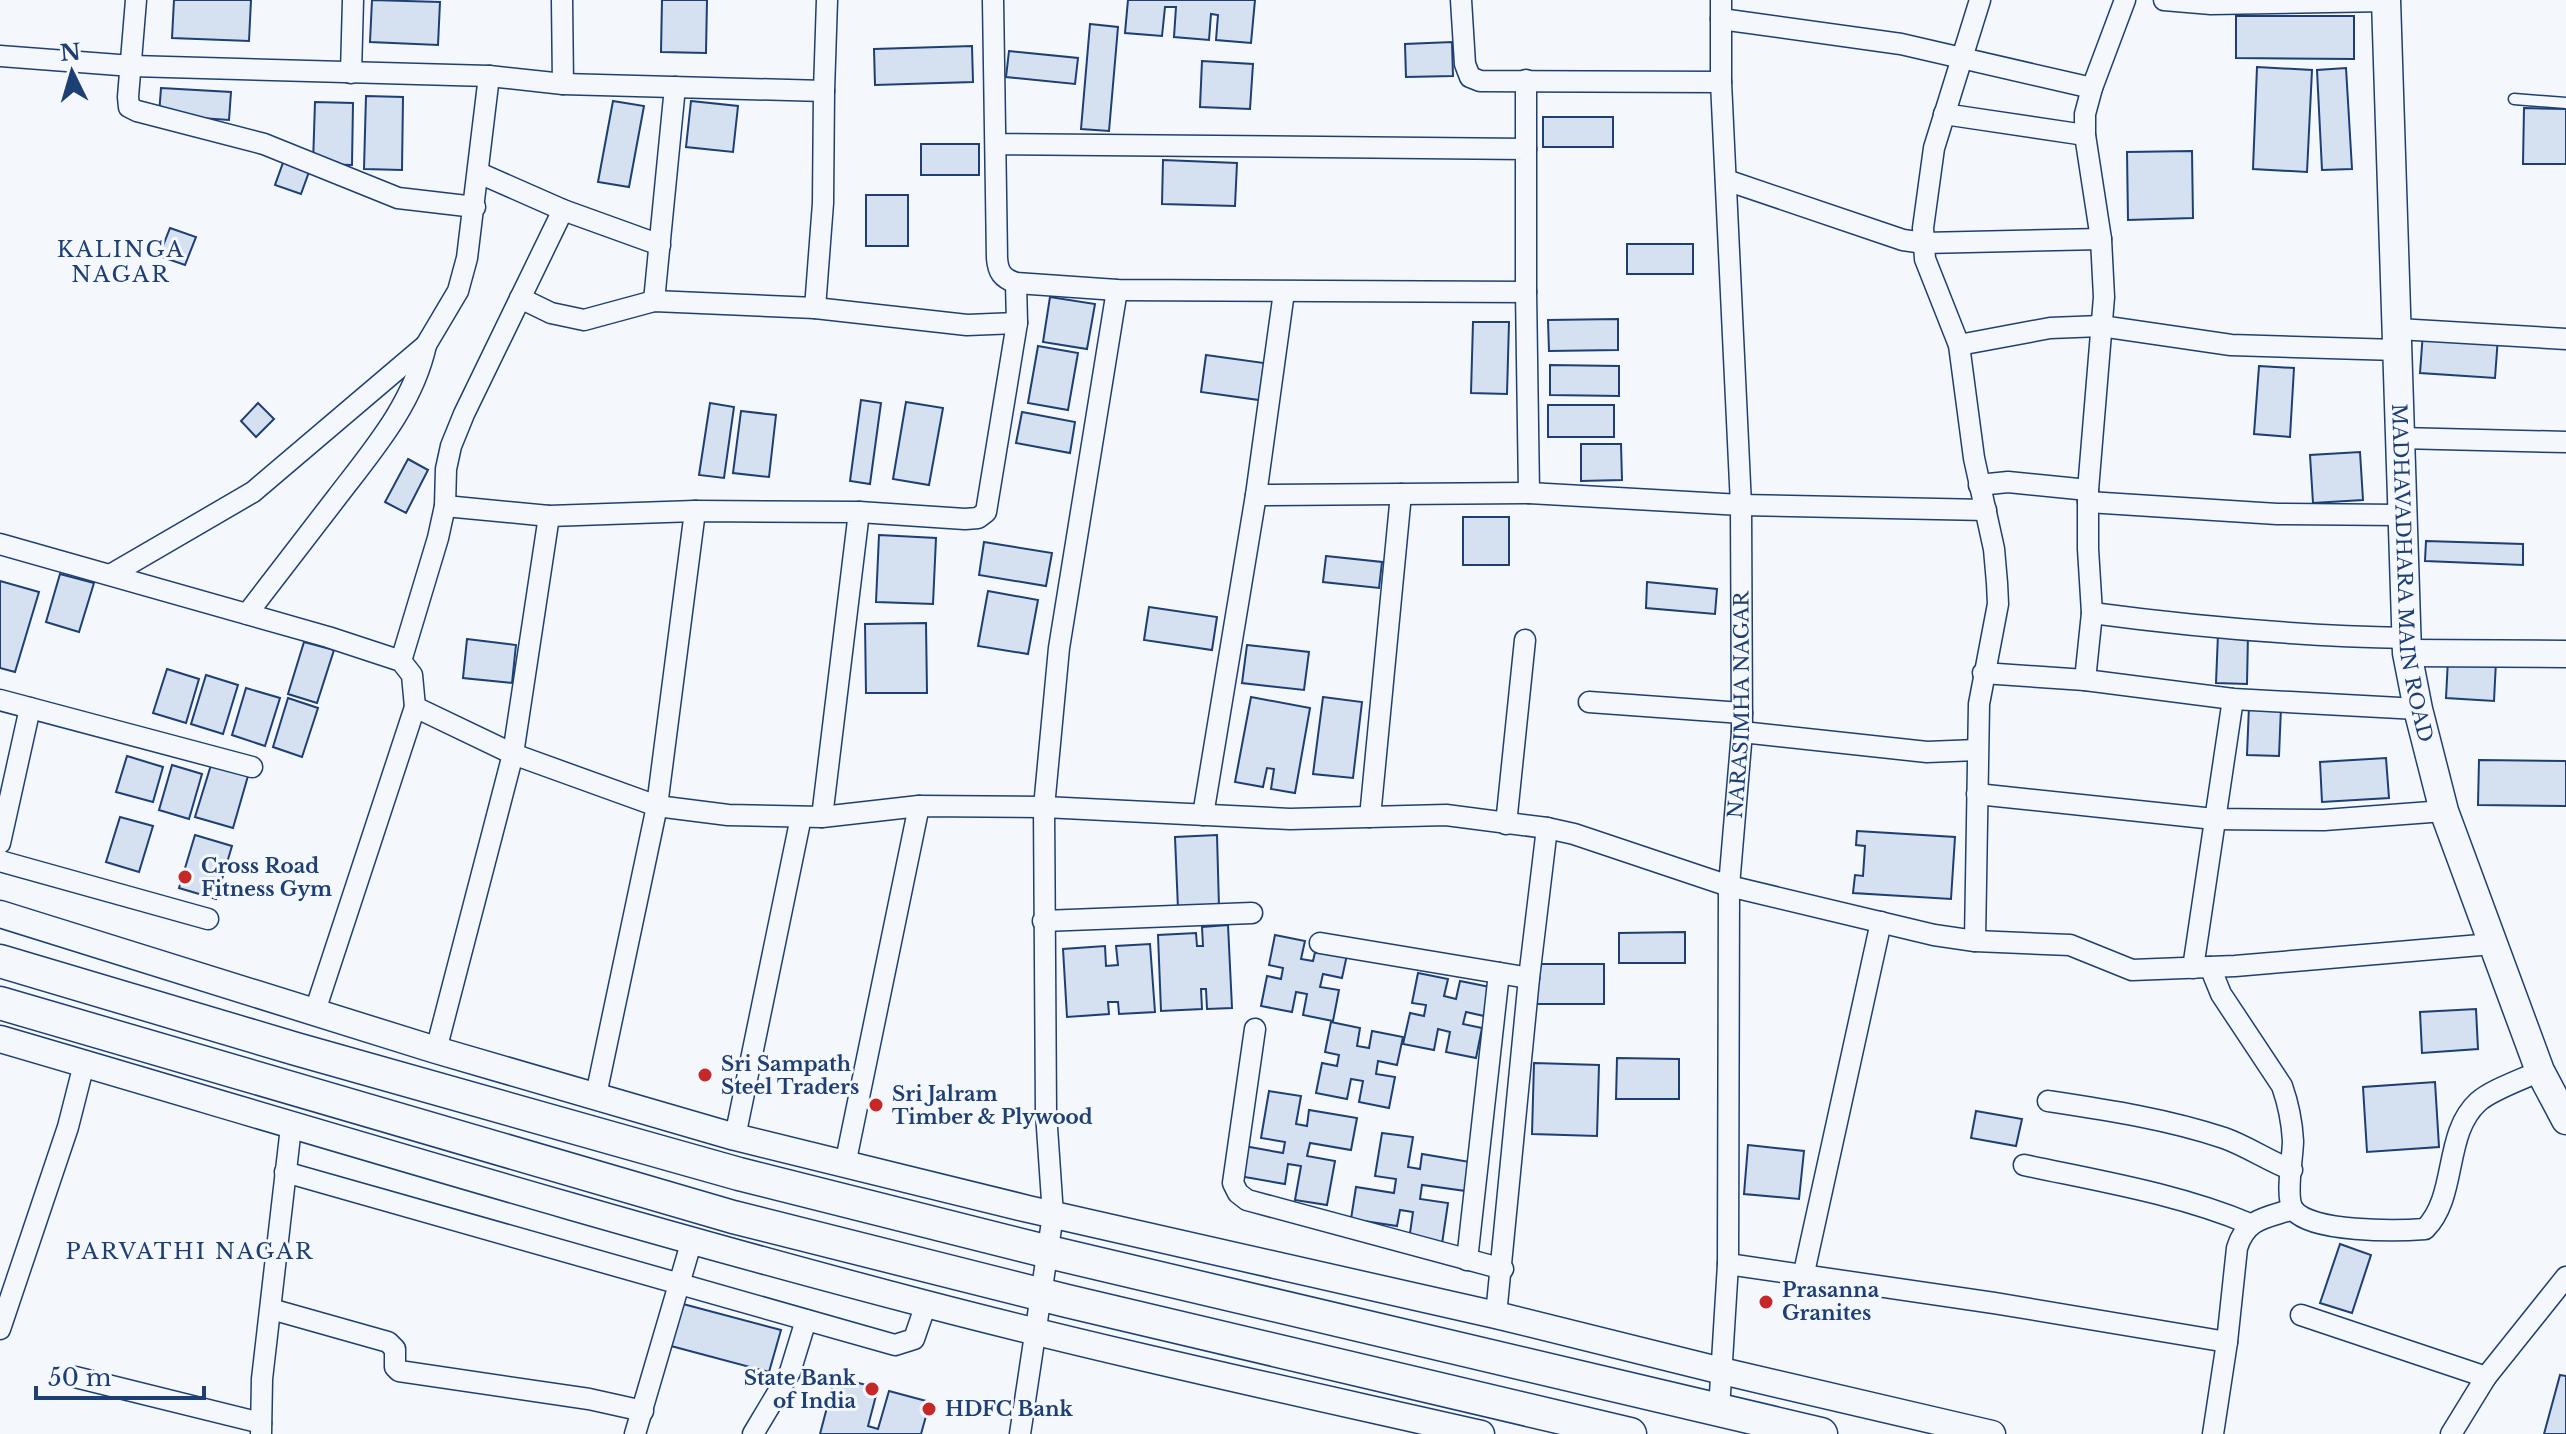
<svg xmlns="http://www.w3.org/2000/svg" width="2566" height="1434" font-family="'Libre Baskerville',serif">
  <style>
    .building { fill: #d5e0f0; stroke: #1d3f73; stroke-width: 2 }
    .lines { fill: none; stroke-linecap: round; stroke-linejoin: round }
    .service-casing { stroke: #1d3f73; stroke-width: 13 }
    .minor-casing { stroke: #1d3f73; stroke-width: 23 }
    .tertiary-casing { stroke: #1d3f73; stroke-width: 29 }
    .secondary-casing { stroke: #1d3f73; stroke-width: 31 }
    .primary-casing { stroke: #1d3f73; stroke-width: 35 }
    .service { stroke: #f4f7fb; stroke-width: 10 }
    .minor { stroke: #f4f7fb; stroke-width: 20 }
    .tertiary { stroke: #f4f7fb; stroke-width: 26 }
    .secondary { stroke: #f4f7fb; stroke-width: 28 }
    .primary { stroke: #f4f7fb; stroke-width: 32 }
    .poi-dot { fill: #c62828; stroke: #f4f7fb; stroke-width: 3 }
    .labels { text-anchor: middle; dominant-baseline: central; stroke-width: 6; stroke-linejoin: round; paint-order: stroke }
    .street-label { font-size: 20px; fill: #1d3f73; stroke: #f4f7fb }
    .poi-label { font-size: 20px; font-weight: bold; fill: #1d3f73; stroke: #f4f7fb; text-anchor: start }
    .neighbourhood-label { font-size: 22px; letter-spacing: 2px; fill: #1d3f73; stroke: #f4f7fb }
  </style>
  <rect width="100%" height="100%" fill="#f4f7fb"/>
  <g class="building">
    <polygon points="174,0 251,0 249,41 172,38"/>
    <polygon points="372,0 440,2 438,45 370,42"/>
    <polygon points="662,0 707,0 706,53 661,52"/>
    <polygon points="1128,0 1255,0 1251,43 1216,40 1218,15 1211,14 1209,40 1174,37 1176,7 1165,7 1162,36 1125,33"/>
    <polygon points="2236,16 2354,16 2354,59 2236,58"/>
    <polygon points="1090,24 1118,27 1109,131 1081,129"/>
    <polygon points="1452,42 1453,76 1406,77 1405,44"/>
    <polygon points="972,46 973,82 875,85 874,49"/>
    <polygon points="1009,51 1078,58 1075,84 1006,77"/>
    <polygon points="1202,61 1253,64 1250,109 1200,107"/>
    <polygon points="2257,67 2312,70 2307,172 2253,169"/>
    <polygon points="2346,68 2352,169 2322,170 2317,70"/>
    <polygon points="161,88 231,92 229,120 159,115"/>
    <polygon points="366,96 403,97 402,170 364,169"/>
    <polygon points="613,101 644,106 629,187 598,182"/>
    <polygon points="691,101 738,106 733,152 686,147"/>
    <polygon points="315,102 353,103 352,165 313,164"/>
    <polygon points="2524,108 2566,109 2566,164 2523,164"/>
    <rect x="1543" y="117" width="70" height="30"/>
    <rect x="921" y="144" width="58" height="31"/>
    <polygon points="2192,151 2193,218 2128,220 2127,152"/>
    <polygon points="284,160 310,169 301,194 275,185"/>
    <polygon points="1163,160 1237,163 1235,206 1162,204"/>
    <rect x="866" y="195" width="42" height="51"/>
    <polygon points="170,228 196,237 185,265 159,256"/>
    <rect x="1627" y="244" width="66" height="30"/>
    <polygon points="1050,297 1095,304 1087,349 1043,342"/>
    <polygon points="1618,319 1618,350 1549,351 1548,320"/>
    <polygon points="1473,322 1509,322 1507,394 1471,393"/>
    <polygon points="2423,332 2498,337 2495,378 2420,373"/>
    <polygon points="1038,346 1078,353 1068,410 1028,403"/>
    <polygon points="1206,355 1264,363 1259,400 1201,392"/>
    <polygon points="1550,365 1619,366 1619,396 1550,395"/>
    <polygon points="2259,366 2294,368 2290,437 2254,434"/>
    <polygon points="861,400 881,403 870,484 850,481"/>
    <polygon points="906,402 943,408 929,485 893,479"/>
    <polygon points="258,403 274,419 256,437 241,421"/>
    <polygon points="710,403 734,407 724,478 699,475"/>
    <rect x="1548" y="405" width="66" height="32"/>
    <polygon points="741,411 776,415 769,477 733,473"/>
    <polygon points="1022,412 1075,422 1070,453 1016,443"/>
    <polygon points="1581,444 1621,444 1622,480 1581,481"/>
    <polygon points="2360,452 2363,500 2313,503 2310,455"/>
    <polygon points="408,459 428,470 406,513 385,502"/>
    <rect x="1463" y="517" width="46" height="48"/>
    <polygon points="879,535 936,538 933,604 876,602"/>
    <polygon points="2426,541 2523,544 2523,565 2425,561"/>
    <polygon points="984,542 1052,553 1046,586 979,575"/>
    <polygon points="1326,556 1382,562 1379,588 1323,582"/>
    <polygon points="60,574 94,583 79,632 46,622"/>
    <polygon points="0,581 39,592 15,672 0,668"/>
    <polygon points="1647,582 1717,589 1715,614 1646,608"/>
    <polygon points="988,591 1038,600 1028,654 978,646"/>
    <polygon points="1149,607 1217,617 1212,650 1144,640"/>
    <polygon points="926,623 927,693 866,693 865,624"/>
    <polygon points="2218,634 2248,634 2247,684 2216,683"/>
    <polygon points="467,639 516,645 512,683 463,678"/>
    <polygon points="304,642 334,650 317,703 288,694"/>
    <polygon points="1247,645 1309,652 1304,690 1242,683"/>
    <polygon points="2448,659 2496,661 2494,701 2446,698"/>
    <polygon points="167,669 199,679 186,723 153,713"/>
    <polygon points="206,675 238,685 223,734 191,724"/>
    <polygon points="246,688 280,698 265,746 232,735"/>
    <polygon points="1251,697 1310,708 1295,793 1271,789 1274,769 1267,768 1263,787 1235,782"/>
    <polygon points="1323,697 1362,702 1353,778 1313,774"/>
    <polygon points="288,698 318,708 302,757 273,747"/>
    <polygon points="2249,706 2281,707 2279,756 2247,755"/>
    <polygon points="127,756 163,767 153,802 116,792"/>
    <polygon points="2386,758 2389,798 2322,802 2320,762"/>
    <polygon points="2479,760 2566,761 2566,806 2478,805"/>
    <polygon points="172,765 202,774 189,819 159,810"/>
    <polygon points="211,765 248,776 233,828 195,817"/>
    <polygon points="120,817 153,826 139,872 106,862"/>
    <polygon points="1857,831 1955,837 1951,899 1853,893 1855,875 1863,876 1865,846 1856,845"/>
    <polygon points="195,835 232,846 216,899 179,888"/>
    <polygon points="1217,835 1219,907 1178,909 1175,837"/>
    <polygon points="1228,925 1232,1008 1207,1009 1206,989 1201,989 1202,1009 1161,1011 1158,935 1196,933 1197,946 1203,946 1202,927"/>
    <polygon points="1685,932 1685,963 1619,963 1619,933"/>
    <polygon points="1275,935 1305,941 1301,959 1313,961 1317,944 1348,950 1342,978 1323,974 1320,987 1339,990 1333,1021 1303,1015 1307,994 1296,992 1292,1012 1261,1006 1267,976 1281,979 1283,968 1269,965"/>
    <polygon points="1150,944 1155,1012 1119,1014 1118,1002 1108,1002 1109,1014 1067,1017 1063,949 1105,946 1106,966 1118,965 1116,946"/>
    <polygon points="1536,964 1604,964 1604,1004 1537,1004"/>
    <polygon points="1418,973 1448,979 1444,996 1456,999 1460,981 1490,987 1484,1016 1466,1012 1463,1024 1482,1028 1476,1058 1446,1052 1450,1032 1438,1029 1434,1050 1403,1044 1410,1013 1424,1016 1426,1005 1412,1003"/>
    <polygon points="2476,1009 2478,1049 2422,1053 2420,1012"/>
    <polygon points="1331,1022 1360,1028 1357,1046 1369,1048 1372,1031 1403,1037 1397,1065 1378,1061 1376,1074 1395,1077 1389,1108 1359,1102 1363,1081 1351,1079 1347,1099 1316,1093 1322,1063 1337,1066 1339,1055 1325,1052"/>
    <polygon points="1617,1058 1679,1059 1679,1099 1616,1099"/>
    <polygon points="1534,1063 1599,1065 1597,1136 1532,1134"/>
    <polygon points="2435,1082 2439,1147 2367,1152 2363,1087"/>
    <polygon points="1269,1091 1301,1096 1296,1124 1307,1126 1309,1110 1357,1118 1351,1150 1310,1143 1307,1156 1335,1161 1327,1205 1295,1200 1301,1166 1288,1164 1285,1184 1239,1176 1244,1146 1283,1153 1285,1142 1261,1138"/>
    <polygon points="1976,1111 2022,1119 2016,1146 1971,1138"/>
    <polygon points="1382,1133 1413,1137 1408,1167 1420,1169 1422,1154 1470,1162 1466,1191 1422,1185 1420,1199 1448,1203 1442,1244 1409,1240 1413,1212 1400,1210 1397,1226 1351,1219 1356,1187 1394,1193 1396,1179 1375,1176"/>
    <polygon points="1748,1145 1804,1151 1799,1199 1744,1194"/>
    <polygon points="2340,1244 2371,1255 2352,1313 2320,1303"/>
    <polygon points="683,1304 781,1330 769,1372 671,1346"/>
    <polygon points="2560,1375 2566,1376 2566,1434 2544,1434"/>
    <polygon points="835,1377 878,1388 868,1426 878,1429 889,1391 930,1402 921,1434 820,1434"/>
  </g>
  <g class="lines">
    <g class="service-casing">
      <polyline id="service" points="2514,99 2566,103"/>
    </g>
    <g class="minor-casing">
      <g id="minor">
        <polyline points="136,0 128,97 129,107 137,111 264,144 398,198 475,207"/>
        <polyline points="562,0 563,84"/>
        <path d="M993,0L997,258C998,272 1002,278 1016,283L1117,290L1526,292V149L996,144"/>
        <polyline points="1461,0 1465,64 1470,77 1480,81 1721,82"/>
        <polyline points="2164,0 2211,4 2386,1"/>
        <polyline points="1721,19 1901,44 2092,88"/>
        <polyline points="0,56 132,66 489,76 563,84 824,91 827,0"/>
        <polyline points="351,73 353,0"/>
        <polyline points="1526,80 1526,149"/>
        <polyline points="1944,114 2085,135"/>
        <polyline points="479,173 563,210 660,245"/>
        <polyline points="1726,180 1903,240 1924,243 2101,239"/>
        <polyline points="1526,292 1529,493"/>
        <polyline points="520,298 551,313 584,320 654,301 815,308 967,325 1017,323"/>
        <polyline points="654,301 675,87"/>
        <polyline points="815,308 823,203 824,91"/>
        <polyline points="2398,329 2566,339"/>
        <polyline points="1959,345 2050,328 2101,326 2231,345 2397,350"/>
        <polyline points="2399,438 2566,442"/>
        <polyline points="1979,485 2008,482 2088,490"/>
        <polyline points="1256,495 1284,292"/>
        <polyline points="2088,502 2277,514 2401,515"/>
        <polyline points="445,506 549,516 695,511 859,512 822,817"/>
        <polyline points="859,512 965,519 978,518 986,512 1017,323 1016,283"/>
        <polyline points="0,544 328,637 401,661 412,675 415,707"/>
        <polyline points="112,574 253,492 426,345 458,291 467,258 489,76"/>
        <path d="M2092,613C2197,627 2301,636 2407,638"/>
        <path d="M247,614C277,575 307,536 337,497C373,450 413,404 426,345"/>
        <polyline points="401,661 438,538 445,506 446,469 451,446 464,414 563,210"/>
        <polyline points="1983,673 2085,680 2233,699 2418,709"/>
        <polyline points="2085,680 2092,613 2088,549 2088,490 2104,297 2101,239 2085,135 2085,114 2092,88 2125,0"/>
        <polyline points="0,700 252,767"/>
        <polyline points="1589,702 1742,713"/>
        <polyline points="1742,732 1927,752 1977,750"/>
        <polyline points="1977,794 2214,819 2324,820 2444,811"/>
        <polyline points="1203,815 1256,495 1529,493 1741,505 1986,510"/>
        <polyline points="1370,817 1401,494"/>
        <polyline points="1506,824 1525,640"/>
        <polyline points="0,843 30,708"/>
        <polyline points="0,861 208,919"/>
        <polyline points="1043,921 1252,913"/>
        <polyline points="1975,941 1979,704 1998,604 1997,583 1994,549 1974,458 1959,345 1925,259 1923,228 1934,148 1980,0"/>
        <polyline points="1320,943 1529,978 1496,1315"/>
        <path d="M2210,967L2221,994L2282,1086C2288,1103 2292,1122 2293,1141C2293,1156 2285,1196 2293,1209C2309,1233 2399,1231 2425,1229C2458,1196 2443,1134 2478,1102C2491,1090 2523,1079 2540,1071"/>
        <polyline points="2193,968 2233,699"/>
        <polyline points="1529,978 1547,828"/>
        <polyline points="315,1011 415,707 513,754 657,806 728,815 822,817 919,806 1044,807 1290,819 1446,815 1547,828 1574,834 1729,886 1934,935 1975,941 2070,945 2132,970 2235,966 2492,944"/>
        <polyline points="1255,1029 1233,1183 1238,1193 1247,1200 1503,1269"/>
        <polyline points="436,1050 513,754 549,516"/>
        <polyline points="596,1095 657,806 695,511"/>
        <path d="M2048,1101C2107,1110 2167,1119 2224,1138C2247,1146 2268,1161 2292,1170"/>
        <polyline points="735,1137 801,817"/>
        <polyline points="845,1165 919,806"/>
        <path d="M2024,1165C2099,1181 2179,1194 2250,1224"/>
        <polyline points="285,1172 895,1345 914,1339 926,1304"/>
        <polyline points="1467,1260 1499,973"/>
        <polyline points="1728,1264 1994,1303 2227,1342"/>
        <polyline points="1803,1277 1881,922"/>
        <polyline points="271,1309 388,1342 395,1349 395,1367 399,1371 589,1399 643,1411"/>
        <polyline points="2301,1315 2486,1377"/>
        <polyline points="0,1329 68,1127 84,1064"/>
        <polyline points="75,1377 261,1423"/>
        <path id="s1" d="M1719,1410L1728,1264L1729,886L1742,732L1741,505L1721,82V0"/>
        <polyline points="261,1434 262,1379 291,1127"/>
        <polyline points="635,1434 692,1240"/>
        <polyline points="753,1434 790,1372 806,1320"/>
        <polyline points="1020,1434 1053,1215 1046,1113 1044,807 1059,648 1117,290"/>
        <path d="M2213,1434L2227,1342L2237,1248C2246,1218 2266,1218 2293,1209"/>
        <polyline points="2451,1434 2486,1377 2566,1277"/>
      </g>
    </g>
    <g class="tertiary-casing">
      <g id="tertiary">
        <polyline points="2407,653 2566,654"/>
        <polyline points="0,914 436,1050 735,1137 1028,1209 1496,1315 1722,1371 1992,1434"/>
        <path d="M0,1039C308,1129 615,1223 926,1304C1110,1352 1296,1392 1481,1434"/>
      </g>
    </g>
    <g class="secondary-casing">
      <g id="secondary">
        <path id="s2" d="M2386,0L2407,653L2418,709L2444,811L2540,1071L2566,1120"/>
      </g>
    </g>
    <g class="primary-casing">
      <g id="primary">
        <polyline points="0,961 296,1049 739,1174 1049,1252 1821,1434"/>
        <polyline points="0,1003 733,1217 1067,1301 1630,1434"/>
      </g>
    </g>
    <use href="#service" class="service"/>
    <use href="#minor" class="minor"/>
    <use href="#tertiary" class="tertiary"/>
    <use href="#secondary" class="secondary"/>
    <use href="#primary" class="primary"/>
  </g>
  <g class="poi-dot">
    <circle cx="185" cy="877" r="8"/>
    <circle cx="705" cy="1075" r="8"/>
    <circle cx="876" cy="1105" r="8"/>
    <circle cx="1766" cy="1302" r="8"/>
    <circle cx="872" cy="1389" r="8"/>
    <circle cx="929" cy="1409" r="8"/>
  </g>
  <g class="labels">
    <g class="street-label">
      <text stroke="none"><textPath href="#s2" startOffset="574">MADHAVADHARA MAIN ROAD</textPath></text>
      <text stroke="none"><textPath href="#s1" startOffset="706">NARASIMHA NAGAR</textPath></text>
    </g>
    <g class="poi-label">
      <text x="201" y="866">Cross Road<tspan x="201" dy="23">Fitness Gym</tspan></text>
      <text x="721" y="1064">Sri Sampath<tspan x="721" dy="23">Steel Traders</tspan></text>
      <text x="892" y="1094">Sri Jalram<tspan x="892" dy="23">Timber &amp; Plywood</tspan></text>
      <text x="1782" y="1290">Prasanna<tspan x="1782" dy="23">Granites</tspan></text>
      <text x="856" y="1378" text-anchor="end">State Bank<tspan x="856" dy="23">of India</tspan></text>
      <text x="945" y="1409">HDFC Bank</text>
    </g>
    <g class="neighbourhood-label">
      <text x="121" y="249">KALINGA<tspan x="121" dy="25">NAGAR</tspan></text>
      <text x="190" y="1251">PARVATHI NAGAR</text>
    </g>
  </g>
  <g transform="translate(72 72) rotate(355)" stroke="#f4f7fb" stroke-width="6" paint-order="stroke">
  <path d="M0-6L14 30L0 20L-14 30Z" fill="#1d3f73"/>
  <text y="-12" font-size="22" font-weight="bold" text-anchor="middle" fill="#1d3f73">N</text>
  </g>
  <path d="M36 1386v12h168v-12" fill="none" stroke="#1d3f73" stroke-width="4"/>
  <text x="48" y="1386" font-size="24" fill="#1d3f73" stroke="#f4f7fb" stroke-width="6" paint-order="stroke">50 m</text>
</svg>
